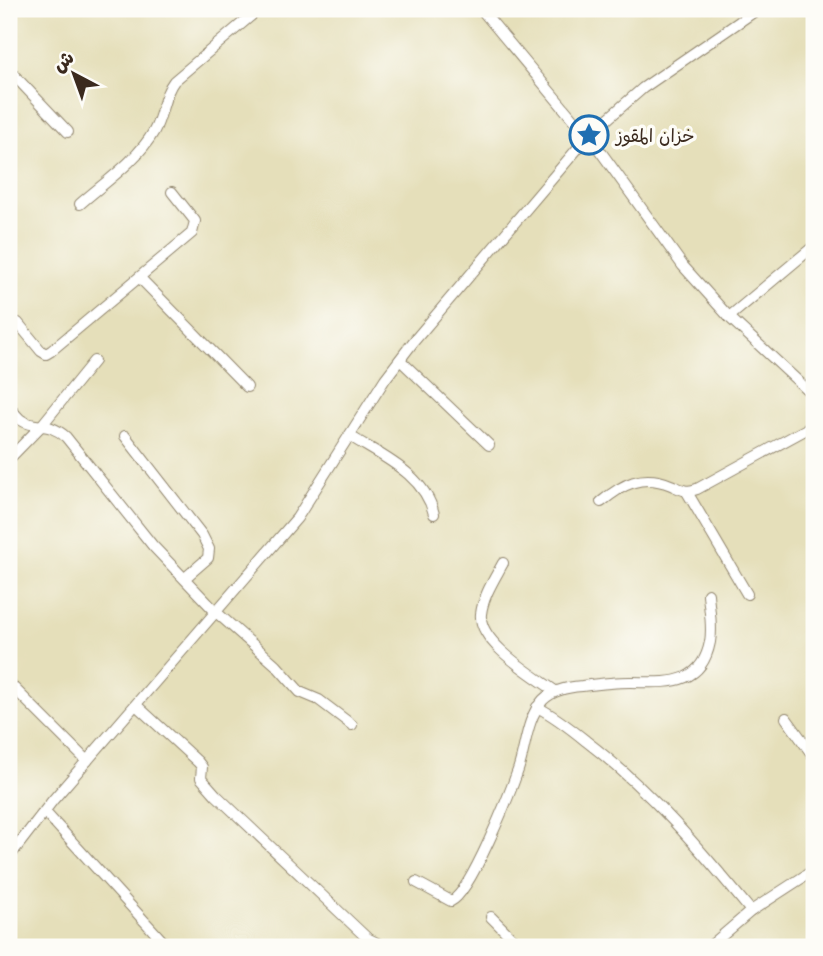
<svg xmlns="http://www.w3.org/2000/svg" width="823" height="956" font-family="Mali,'Playpen Sans Arabic',sans-serif">
  <style>
    .lines { fill: none; stroke-linecap: round; stroke-linejoin: round }
    .minor-casing { stroke: #90846c; stroke-width: 12 }
    .minor { stroke: #fff; stroke-width: 10 }
    .labels { text-anchor: middle; dominant-baseline: central; stroke-width: 7; stroke-linejoin: round; paint-order: stroke }
    .poi-label { font-size: 18px; fill: #3b2a1e; stroke: #fdfcf7; text-anchor: start }
  </style>
  <rect width="100%" height="100%" fill="#fdfcf7"/>
  <filter id="ink" filterUnits="userSpaceOnUse"><feTurbulence type="fractalNoise" baseFrequency=".0143" numOctaves="2"/><feDisplacementMap in="SourceGraphic" scale="14" xChannelSelector="R" yChannelSelector="G"/><feConvolveMatrix kernelMatrix="1 2 1 2 8 2 1 2 1" color-interpolation-filters="sRGB"/></filter>
  <filter id="wash" filterUnits="userSpaceOnUse"><feTurbulence type="fractalNoise" baseFrequency=".00686" numOctaves="4" result="noise"/><feDisplacementMap in="SourceGraphic" scale="28" xChannelSelector="R" yChannelSelector="G"/><feGaussianBlur stdDeviation="1.57" result="paint"/><feColorMatrix in="noise" values="0 0 0 0 0 0 0 0 0 0 0 0 0 0 0 0 0 1.4 0 .05"/><feComposite in="paint" operator="in"/></filter>
  <g filter="url(#wash)">
    <rect width="100%" height="100%" fill="#e5dfba"/>
  </g>
  <g filter="url(#ink)">
    <g class="lines">
      <g class="minor-casing">
        <g id="minor">
          <polyline points="481,9 582,130"/>
          <polyline points="9,70 68,132"/>
          <polyline points="596,129 643,88 758,9"/>
          <polyline points="593,141 683,266 729,317 814,396"/>
          <path d="M80,204C105,182 138,160 154,131C163,115 163,95 174,81L259,9"/>
          <polyline points="140,278 247,387"/>
          <polyline points="729,317 814,246"/>
          <polyline points="9,320 18,323 41,351 46,354 51,351 192,233 195,221 172,192"/>
          <polyline points="400,360 489,445"/>
          <path d="M9,407C13,411 17,417 21,420C36,430 47,420 66,437L153,546L216,612L276,665L300,692L319,700L352,725"/>
          <polyline points="125,436 202,535 209,549 208,558 185,578"/>
          <path d="M350,436C383,457 424,474 434,514"/>
          <polyline points="9,459 42,425 94,361"/>
          <polyline points="687,492 747,594"/>
          <path d="M601,502C623,484 642,473 671,485C680,489 686,493 697,489L814,425"/>
          <path d="M503,563C495,578 483,596 481,614C478,643 535,676 555,691"/>
          <polyline points="9,683 87,761"/>
          <polyline points="136,705 198,762 202,767 201,778 216,795 367,938 385,947"/>
          <path d="M537,707C555,716 570,728 586,741C649,789 701,850 751,911"/>
          <polyline points="786,718 814,757"/>
          <polyline points="45,812 168,947"/>
          <polyline points="9,857 53,800 297,518 385,379 414,341 584,141"/>
          <path d="M416,882L451,901C470,894 510,793 518,770C526,747 526,719 543,700C553,690 568,687 582,686C598,684 614,682 630,682C665,682 701,688 710,642C713,626 709,609 708,594"/>
          <polyline points="491,917 521,947"/>
          <polyline points="709,947 751,911 814,870"/>
        </g>
      </g>
      <use href="#minor" class="minor"/>
    </g>
  </g>
  <defs>
    <g id="sight-ring" transform="scale(2.0125)"><circle r="9.5" fill="#fdfcf7" stroke="#1f6fb2" stroke-width="1.5"/><path d="M0-6L1.8-2.2L6-1.7L2.9 1.2L3.7 5.4L0 3.3L-3.7 5.4L-2.9 1.2L-6-1.7L-1.8-2.2Z" fill="#1f6fb2"/></g>
  </defs>
  <g fill-rule="evenodd">
    <use href="#sight-ring" x="589" y="135"/>
  </g>
  <g class="labels">
    <g class="poi-label">
      <text x="616" y="135">خزان المقوز</text>
    </g>
  </g>
  <rect width="823" height="956" fill="none" stroke="#fdfcf7" stroke-width="35"/>
  <g transform="translate(74 74) rotate(319)" stroke="#fdfcf7" stroke-width="5" paint-order="stroke">
  <path d="M0-5L12 26L0 18L-12 26Z" fill="#3b2a1e"/>
  <text y="-10" font-size="19" font-weight="bold" text-anchor="middle" fill="#3b2a1e">ش</text>
  </g>
</svg>
